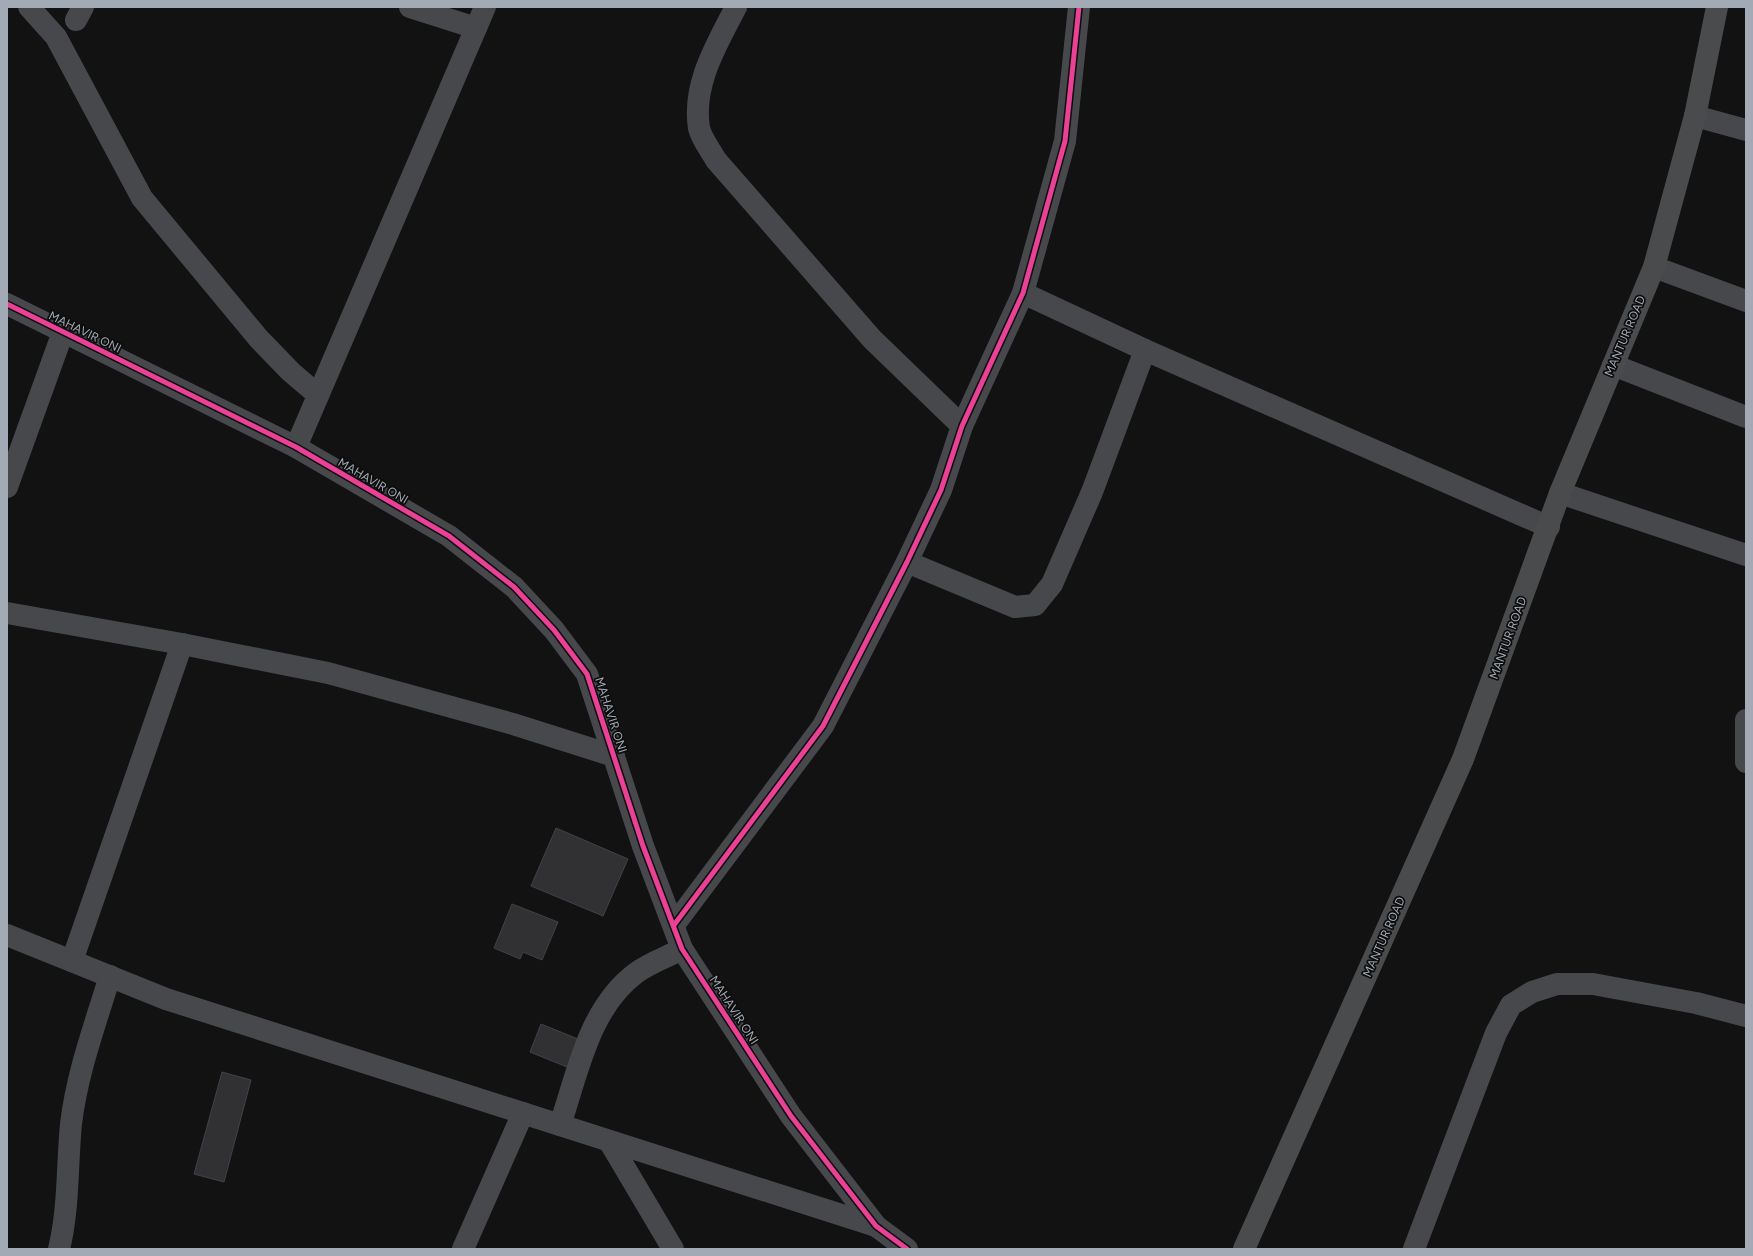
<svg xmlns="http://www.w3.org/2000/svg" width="1753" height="1256" font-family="Figtree,sans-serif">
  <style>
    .building { fill: #313133; stroke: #404347 }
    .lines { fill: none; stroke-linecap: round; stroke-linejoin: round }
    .minor { stroke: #46484b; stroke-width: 22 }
    .major { stroke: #494b4d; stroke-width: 22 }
    .cycleway-casing { stroke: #0d0d0e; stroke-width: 8 }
    .cycleway { stroke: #ea4096; stroke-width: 5 }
    .labels { text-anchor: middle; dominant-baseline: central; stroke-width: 3.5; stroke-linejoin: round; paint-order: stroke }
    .street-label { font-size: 12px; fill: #a2aab5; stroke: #0d0d0e }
  </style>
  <rect width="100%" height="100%" fill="#121213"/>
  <g class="building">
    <polygon points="556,828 628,859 603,916 531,886"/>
    <polygon points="512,904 558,922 542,960 523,952 520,959 494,948"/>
    <polygon points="541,1024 578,1039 567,1067 530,1052"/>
    <polygon points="222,1072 251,1080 224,1182 194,1174"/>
  </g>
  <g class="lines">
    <g class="minor">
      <polyline points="29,7 56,37 142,198 259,339 291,372 318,395"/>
      <polyline points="410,7 476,28"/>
      <path d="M736,7C717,44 692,84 699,128C701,138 711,151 716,160L872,339L962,426"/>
      <polyline points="76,20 83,7"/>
      <polyline points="1695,116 1746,130"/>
      <polyline points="1654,267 1746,301"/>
      <polyline points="1023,293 1145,350 1549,527"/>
      <polyline points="7,304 296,447 449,536 514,587 554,630 587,674 643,846 682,949 791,1116 876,1226 907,1249"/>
      <polyline points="1613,365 1746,417"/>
      <polyline points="296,447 485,7"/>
      <polyline points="7,487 63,332"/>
      <polyline points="1560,493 1746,555"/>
      <polyline points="907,562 1015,607 1035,605 1052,584 1092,492 1145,350"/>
      <polyline points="7,613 182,644 328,673 513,724 614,756"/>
      <polyline points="1746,720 1746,762"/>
      <polyline points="674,925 823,726 907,562 941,490 962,426 1023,293 1065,141 1079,7"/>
      <polyline points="7,935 166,999 876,1226"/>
      <polyline points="72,961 182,644"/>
      <path d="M560,1125C578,1072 589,1008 636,973C649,963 667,957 682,949"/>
      <polyline points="609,1141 673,1249"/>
      <path d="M59,1249C69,1208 67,1165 71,1124C77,1073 95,1025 110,976"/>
      <polyline points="463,1249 523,1113"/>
      <polyline points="1414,1249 1496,1033 1511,1005 1532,992 1557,984 1593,984 1696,1003 1746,1016"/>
    </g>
    <polyline class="major" points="1244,1249 1463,759 1560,493 1654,267 1695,116 1717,7"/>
    <g class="cycleway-casing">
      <g id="cycleway">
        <polyline points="7,304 296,447 449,536 514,587 554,630 587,674 643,846 682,949 791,1116 876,1226 907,1249"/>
        <polyline points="674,925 823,726 907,562 941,490 962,426 1023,293 1065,141 1079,7"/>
      </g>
    </g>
    <use href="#cycleway" class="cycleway"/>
  </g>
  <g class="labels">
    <g class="street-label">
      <text transform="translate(85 332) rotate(26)">MAHAVIR ONI</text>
      <text transform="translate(1625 336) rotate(-67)">MANTUR ROAD</text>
      <text transform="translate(373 481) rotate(30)">MAHAVIR ONI</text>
      <text transform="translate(1508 638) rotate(-70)">MANTUR ROAD</text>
      <text transform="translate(611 715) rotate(72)">MAHAVIR ONI</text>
      <text transform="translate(1384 937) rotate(-66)">MANTUR ROAD</text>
      <text transform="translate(734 1010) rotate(57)">MAHAVIR ONI</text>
    </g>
  </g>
  <rect width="1753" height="1256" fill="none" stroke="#a2aab5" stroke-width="16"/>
</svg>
